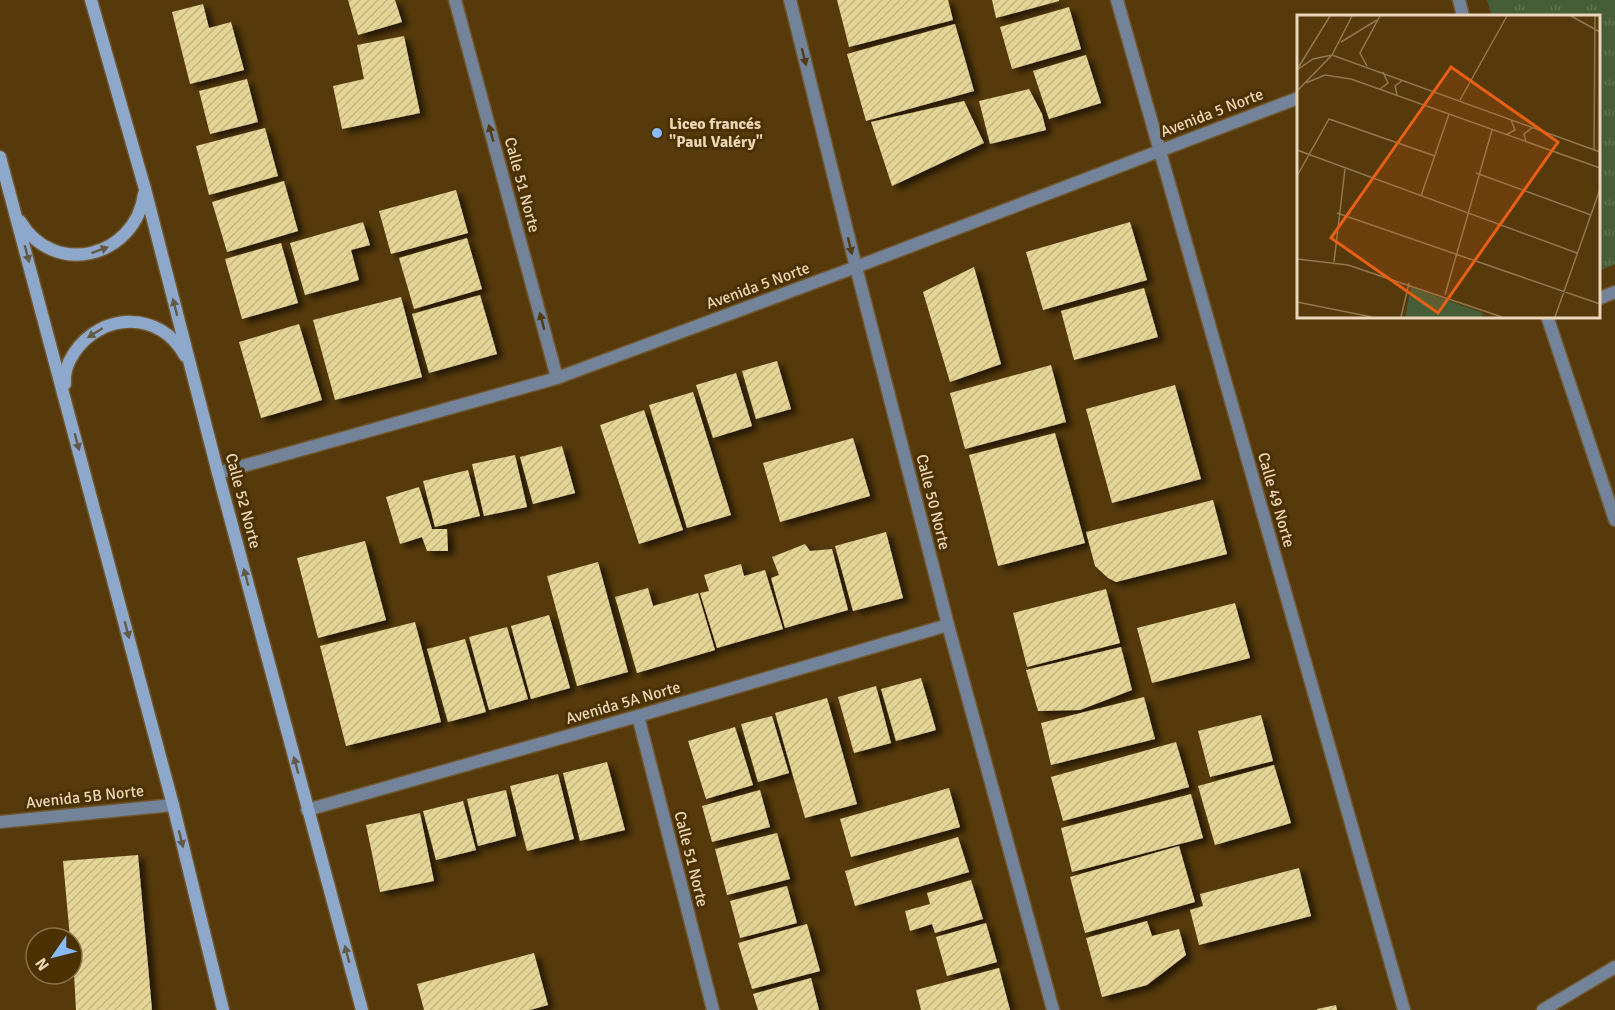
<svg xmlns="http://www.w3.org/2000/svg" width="1615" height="1010" font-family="Signika,sans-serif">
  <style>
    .park { fill: url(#park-tufts) }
    .building { fill: url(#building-hatch); filter: url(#shadow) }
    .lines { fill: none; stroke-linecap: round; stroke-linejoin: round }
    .street-casing { stroke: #71562b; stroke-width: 15 }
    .secondary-casing { stroke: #71562b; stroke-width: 15 }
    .street { stroke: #72839a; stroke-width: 12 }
    .secondary { stroke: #8da8cb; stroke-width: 12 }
    .oneway { fill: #513c17 }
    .oneway2 { fill: #625a47 }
    .poi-dot { fill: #88bafc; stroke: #4b3000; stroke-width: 2 }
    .labels { text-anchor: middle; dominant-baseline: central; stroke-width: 6; stroke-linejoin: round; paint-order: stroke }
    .street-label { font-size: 16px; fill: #ebd6b9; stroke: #4b3000 }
    .poi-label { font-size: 16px; font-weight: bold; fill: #ebd6b9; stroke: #4b3000; text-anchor: start }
    .inset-road { fill: none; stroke: #927851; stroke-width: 1.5 }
    .view { fill: #e85f15; fill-opacity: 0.15; stroke: #e85f15; stroke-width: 3 }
    .inset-edge { fill: none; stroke: #ebd6b9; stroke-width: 3 }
  </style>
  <defs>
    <pattern id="park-tufts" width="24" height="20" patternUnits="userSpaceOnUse" patternTransform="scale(1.5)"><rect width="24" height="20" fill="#455e38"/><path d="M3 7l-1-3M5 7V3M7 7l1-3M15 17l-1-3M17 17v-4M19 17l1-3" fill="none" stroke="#607453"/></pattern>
    <pattern id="building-hatch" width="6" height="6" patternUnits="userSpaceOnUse" patternTransform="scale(1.5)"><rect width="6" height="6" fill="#e4d495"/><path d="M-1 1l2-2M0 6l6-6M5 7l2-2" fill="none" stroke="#c4b682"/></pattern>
    <filter id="shadow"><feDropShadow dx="6" dy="4" stdDeviation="3" flood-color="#0009"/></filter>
  </defs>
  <rect width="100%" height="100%" fill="#563a0c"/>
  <polygon class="park" points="1487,0 1615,0 1615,264 1599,271 1598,16 1492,16"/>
  <g class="building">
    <polygon points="348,0 395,0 402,22 358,35"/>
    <polygon points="837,0 948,0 953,20 849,47"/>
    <polygon points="992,0 1059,0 1059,1 996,18"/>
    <polygon points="203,4 209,28 231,22 244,70 190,84 172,12"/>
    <polygon points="1069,7 1081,49 1012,69 1000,27"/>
    <polygon points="955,24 974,91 866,121 847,54"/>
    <polygon points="404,36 420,113 342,129 333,86 364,79 357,45"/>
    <polygon points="1086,55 1101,103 1049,119 1033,71"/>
    <polygon points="247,79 258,122 210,134 199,91"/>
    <polygon points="1029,89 1042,114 1046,130 990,144 979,101"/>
    <polygon points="964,101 984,143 892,186 871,122"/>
    <polygon points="265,128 278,176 209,195 196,146"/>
    <polygon points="284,181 298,231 227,252 212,202"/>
    <polygon points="456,190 468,233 391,254 379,211"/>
    <polygon points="363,222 370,245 351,250 359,280 305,295 290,243"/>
    <polygon points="1130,222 1147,280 1043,310 1026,252"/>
    <polygon points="467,238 482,289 414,309 399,258"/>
    <polygon points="281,243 298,303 242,319 225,259"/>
    <polygon points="974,267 1001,364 950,382 923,292"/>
    <polygon points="1144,288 1158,337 1074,360 1061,311"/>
    <polygon points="480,295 497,354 429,373 412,314"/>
    <polygon points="401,297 422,377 335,400 313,320"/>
    <polygon points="299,324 322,400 261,418 239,342"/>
    <polygon points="777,361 791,409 756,419 742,371"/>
    <polygon points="1051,365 1066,422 965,449 950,393"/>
    <polygon points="736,373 752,426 713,438 696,385"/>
    <polygon points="1175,385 1201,479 1112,503 1086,409"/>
    <polygon points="693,392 731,515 687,528 649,405"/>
    <polygon points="644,410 683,530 639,544 600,425"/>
    <polygon points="1055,433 1085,543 998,566 969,455"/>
    <polygon points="853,438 870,496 780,522 763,463"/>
    <polygon points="562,446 575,493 533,504 520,457"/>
    <polygon points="515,455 527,507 484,516 472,464"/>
    <polygon points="468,470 480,516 435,527 423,481"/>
    <polygon points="419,487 432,529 447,529 448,551 427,551 422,537 400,544 386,497"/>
    <polygon points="1213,500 1227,554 1116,582 1108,578 1095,566 1086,532"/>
    <polygon points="886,532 903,598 853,611 835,546"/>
    <polygon points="365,541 386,620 318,638 297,558"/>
    <polygon points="805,544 810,551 832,549 848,610 785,628 771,578 779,575 772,557"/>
    <polygon points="598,562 628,672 577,686 547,576"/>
    <polygon points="741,564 744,576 765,570 783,629 717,648 700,593 709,591 704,575"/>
    <polygon points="648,588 653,606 698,593 715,650 637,673 615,597"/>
    <polygon points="1106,589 1120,643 1027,667 1013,613"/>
    <polygon points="1235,603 1250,658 1152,683 1137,628"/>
    <polygon points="549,615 570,688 531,699 511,626"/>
    <polygon points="415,622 441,722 346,746 320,646"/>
    <polygon points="507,627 528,699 489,710 469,637"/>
    <polygon points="465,639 486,712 448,722 427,649"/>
    <polygon points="1121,647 1132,690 1080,710 1038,711 1026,670"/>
    <polygon points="921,678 936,730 896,741 881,689"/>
    <polygon points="876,686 891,743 854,753 838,697"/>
    <polygon points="1144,697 1155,739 1051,765 1041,723"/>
    <polygon points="827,698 857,804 805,818 775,713"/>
    <polygon points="1261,715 1273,761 1210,777 1198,731"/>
    <polygon points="772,716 789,773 758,782 741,724"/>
    <polygon points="735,727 753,785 706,799 688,741"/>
    <polygon points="1176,742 1189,787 1063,821 1051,777"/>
    <polygon points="607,762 625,830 580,841 563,773"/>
    <polygon points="1274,765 1291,823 1215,845 1198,786"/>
    <polygon points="558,774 574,839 527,851 510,786"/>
    <polygon points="949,788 960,827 851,857 840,819"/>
    <polygon points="506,790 516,836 478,846 467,799"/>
    <polygon points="760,790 770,827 712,842 702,806"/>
    <polygon points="1191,794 1203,838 1072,872 1061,828"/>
    <polygon points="463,801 476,850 436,860 423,811"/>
    <polygon points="420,813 434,881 380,892 366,825"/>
    <polygon points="777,833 790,879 727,895 715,849"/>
    <polygon points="958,837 969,872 855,906 845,871"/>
    <polygon points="1179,846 1195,902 1085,933 1070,877"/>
    <polygon points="138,855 152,1010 76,1010 72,938 70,938 63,861"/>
    <polygon points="1299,868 1311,916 1199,945 1190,910 1203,906 1200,894"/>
    <polygon points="971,880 983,919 935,933 932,924 910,931 905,911 930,904 927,893"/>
    <polygon points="787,886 797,923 740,938 730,901"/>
    <polygon points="1147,921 1152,936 1179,929 1186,955 1147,985 1102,997 1086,938"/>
    <polygon points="986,923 997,962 947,976 936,937"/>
    <polygon points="807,924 820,971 752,989 738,943"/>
    <polygon points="534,953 548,1005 530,1010 424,1010 417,984"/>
    <polygon points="999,968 1010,1010 921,1010 916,990"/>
    <polygon points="811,978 819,1010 758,1010 753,994"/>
    <polygon points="1336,1005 1337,1010 1317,1010 1317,1009"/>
  </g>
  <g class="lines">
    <g class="street-casing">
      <g id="street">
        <polyline points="455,0 557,378"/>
        <polyline points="790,0 856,267 948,625 1053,1010"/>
        <polyline points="1117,0 1404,1010"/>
        <polyline points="1459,0 1463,16"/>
        <polyline points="1598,299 1615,292"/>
        <polyline points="1547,316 1615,520"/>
        <polyline points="218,473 557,378 856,267 1298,98"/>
        <polyline points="638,716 713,1010"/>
        <polyline points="307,810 638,716 948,625"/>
        <polyline points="0,822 173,805"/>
        <polyline points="1543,1010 1615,967"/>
      </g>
    </g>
    <g class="secondary-casing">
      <g id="secondary">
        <polyline points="91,0 145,189 218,473 362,1010"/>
        <polyline points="0,157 173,805 223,1010"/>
        <path d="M20,221C54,278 135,258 144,194"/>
        <path d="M65,384C64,374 68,362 74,353C101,312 161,310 185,356"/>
      </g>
    </g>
    <use href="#street" class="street"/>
    <use href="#secondary" class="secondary"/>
  </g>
  <defs><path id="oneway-solid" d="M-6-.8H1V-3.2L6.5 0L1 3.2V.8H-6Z" transform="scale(1.5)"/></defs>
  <g class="oneway">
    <use href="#oneway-solid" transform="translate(804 57) rotate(76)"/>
    <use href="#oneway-solid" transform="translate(491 133) rotate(-105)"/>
    <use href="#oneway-solid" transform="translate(850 246) rotate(76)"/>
    <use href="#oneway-solid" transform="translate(542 321) rotate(-105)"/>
  </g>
  <g class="oneway2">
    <use href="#oneway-solid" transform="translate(100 250) rotate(-20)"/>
    <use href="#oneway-solid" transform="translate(27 254) rotate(75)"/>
    <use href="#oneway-solid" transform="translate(175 307) rotate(-104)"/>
    <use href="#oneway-solid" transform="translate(95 333) rotate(148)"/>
    <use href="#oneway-solid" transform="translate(77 442) rotate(75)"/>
    <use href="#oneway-solid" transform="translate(246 577) rotate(-105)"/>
    <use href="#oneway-solid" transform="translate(127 630) rotate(75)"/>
    <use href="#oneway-solid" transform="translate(296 765) rotate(-105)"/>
    <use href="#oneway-solid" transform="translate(181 839) rotate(76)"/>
    <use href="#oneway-solid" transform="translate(347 954) rotate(-105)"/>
  </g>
  <circle class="poi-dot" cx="657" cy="133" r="6"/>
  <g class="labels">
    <g class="street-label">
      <text transform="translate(1212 113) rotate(-21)">Avenida 5 Norte</text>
      <text transform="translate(522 185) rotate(75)">Calle 51 Norte</text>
      <text transform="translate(758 286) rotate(-20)">Avenida 5 Norte</text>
      <text transform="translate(1276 500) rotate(74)">Calle 49 Norte</text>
      <text transform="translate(243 501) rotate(75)">Calle 52 Norte</text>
      <text transform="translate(933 502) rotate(76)">Calle 50 Norte</text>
      <text transform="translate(623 703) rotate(-16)">Avenida 5A Norte</text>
      <text transform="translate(85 797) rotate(-6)">Avenida 5B Norte</text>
      <text transform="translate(691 859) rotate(76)">Calle 51 Norte</text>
    </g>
    <g class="poi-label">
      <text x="669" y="124">Liceo francés<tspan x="669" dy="18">"Paul Valéry"</tspan></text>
    </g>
  </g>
  <g transform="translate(1297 15)">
    <rect width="303" height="303" fill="#563a0c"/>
    <path d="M114,272L186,298L185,302H108Z" fill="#455e38"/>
    <path class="inset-road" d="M274,1L303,17M44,27L80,5M70,51L63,38L83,1M1,53L33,1M0,55L16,44L35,40L303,137M9,68L28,60L54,64L303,153M83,74L91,68L86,57M0,76L35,40L55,1M100,80L98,71L106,65M163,85L210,1M209,120L218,115L214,105M229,127L227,119L235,113M297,134L298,1M0,135L280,238M179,158L294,200M0,161L32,104L138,141M124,181L152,99M40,198L303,289M0,244L51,250L205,302M37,247L48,154M148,280L195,115M0,287L75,302M104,302L112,268M258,302L303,174"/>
    <path class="view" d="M154,52L261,127L141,298L34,223Z"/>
    <rect width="303" height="303" class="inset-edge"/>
  </g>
  <g transform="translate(54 956) rotate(235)"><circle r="28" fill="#4b3000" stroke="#8b724a" stroke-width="1.5"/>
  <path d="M0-4.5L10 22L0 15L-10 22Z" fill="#88bafc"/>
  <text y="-9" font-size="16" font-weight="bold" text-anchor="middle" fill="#ebd6b9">N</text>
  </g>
</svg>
